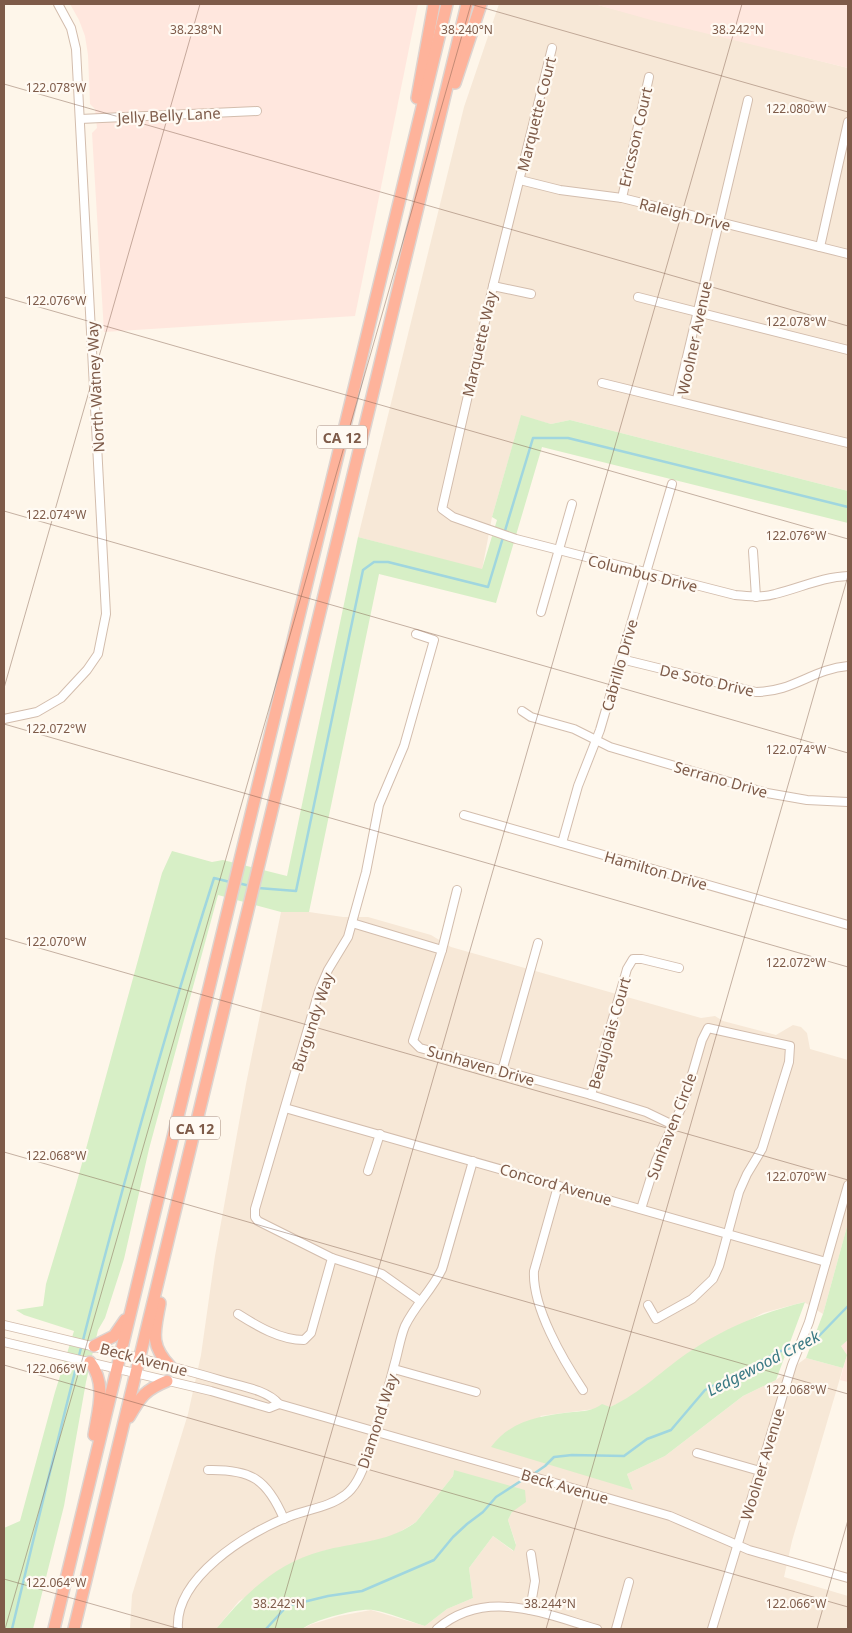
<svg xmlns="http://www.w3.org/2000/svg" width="852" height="1633" font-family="'Noto Sans',sans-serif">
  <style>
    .residential { fill: #f7e8d7 }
    .commercial { fill: #ffe7de }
    .green { fill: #d7efc6 }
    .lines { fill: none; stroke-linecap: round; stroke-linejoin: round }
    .stream { stroke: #a0d6df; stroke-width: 2.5 }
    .minor-casing { stroke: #d3bdad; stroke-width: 10 }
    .highway-casing { stroke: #ddd4d0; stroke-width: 14 }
    .minor { stroke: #fff; stroke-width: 8 }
    .highway { stroke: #feb39b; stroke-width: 11 }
    .ticks { fill: none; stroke: #7e5b49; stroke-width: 1; stroke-opacity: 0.45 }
    .labels { text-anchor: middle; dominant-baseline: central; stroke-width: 4.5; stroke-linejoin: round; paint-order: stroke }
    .shield { fill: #fffaf3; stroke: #a58b7c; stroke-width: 1 }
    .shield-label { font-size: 14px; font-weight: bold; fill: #7e5b49 }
    .street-label { font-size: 15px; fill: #7e5b49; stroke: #fffaf3 }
    .water-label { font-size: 16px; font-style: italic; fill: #3a7984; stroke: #fffaf3 }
    .ticks-label { font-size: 12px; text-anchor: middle; fill: #7e5b49; stroke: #fffaf3; stroke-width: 4.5; stroke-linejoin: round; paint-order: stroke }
  </style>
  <rect width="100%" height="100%" fill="#fef6ea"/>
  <g class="residential">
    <polygon points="499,4 594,4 848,68 848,491 570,420 551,424 521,416 492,517 482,570 358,537 464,107"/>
    <polygon points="281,912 309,912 343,917 368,917 431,935 451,947 701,1018 715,1016 723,1021 776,1035 793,1025 801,1027 807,1033 810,1049 848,1060 848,1223 823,1314 804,1302 763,1313 692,1350 630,1398 610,1407 540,1416 633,1490 627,1474 665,1456 743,1396 776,1380 806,1358 843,1368 792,1541 784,1577 848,1596 848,1629 302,1629 312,1624 339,1616 371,1610 425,1626 447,1609 473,1598 469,1568 493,1536 513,1551 516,1544 508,1520 512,1512 454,1470 453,1476 416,1522 408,1527 389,1538 323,1551 239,1601 216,1629 130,1629 132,1595 188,1414 201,1355 215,1256 246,1084"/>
  </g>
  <g class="commercial">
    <polygon points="70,4 418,4 355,316 104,332 92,133 97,128 95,109 90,104 88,55 85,36 79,20"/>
    <polygon points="594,4 848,4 848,68 651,20"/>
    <polygon points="848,1340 848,1382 840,1380 847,1355 841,1346"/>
  </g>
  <g class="green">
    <polygon points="521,415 551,424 570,420 848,491 848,523 542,447 496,603 379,574 309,912 281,912 218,895 149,1149 124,1259 105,1318 98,1330 86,1382 64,1506 33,1629 4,1629 4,1528 20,1521 55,1392 74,1331 24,1315 16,1310 43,1306 46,1284 76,1185 162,873 172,851 212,862 223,860 287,876 358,537 482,569 497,520 492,517"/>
    <polygon points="848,1223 848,1340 841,1346 847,1355 843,1368 806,1358 823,1314"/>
    <path d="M805,1302L776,1380L743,1396L665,1456L627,1474L633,1490L491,1447C512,1419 541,1416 573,1412C584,1411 593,1411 602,1404L610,1407C641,1393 663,1369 692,1350C727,1327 764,1312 805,1302Z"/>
    <path d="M454,1470L525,1490L526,1502L512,1512L508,1520L516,1545L514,1551L493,1536L469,1568L473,1598L447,1609L425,1626C408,1621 390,1613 373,1610C357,1608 314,1620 302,1629H216C245,1594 276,1563 322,1551C354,1542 388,1543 416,1522L453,1476Z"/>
  </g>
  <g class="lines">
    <g class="stream">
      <polyline points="238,883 250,886"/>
      <polyline points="258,888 296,891 363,570 374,562 388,562 488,587 533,438 568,438 848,507"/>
      <polyline points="802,1344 817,1338 848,1306"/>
      <polyline points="532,1475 545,1466 554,1457 572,1455 624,1456 647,1439 671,1430 705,1390 778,1352 797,1346"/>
      <path d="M12,1629C72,1377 135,1126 214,878L230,882"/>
      <polyline points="266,1629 287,1606 328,1596 362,1591 434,1560 453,1537 467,1524 483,1512 496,1497 527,1477"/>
    </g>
    <g class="minor-casing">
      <g id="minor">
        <path d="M552,48L493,286L442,509L453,517L516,539L735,595C749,596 762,598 775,594C800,588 822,577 848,576"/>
        <polyline points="80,119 257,111"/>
        <polyline points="520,180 560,190 622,198 848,254"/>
        <polyline points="622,198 649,77"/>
        <polyline points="820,247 848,122"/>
        <polyline points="493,286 531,294"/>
        <polyline points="638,297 848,350"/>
        <polyline points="602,383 848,443"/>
        <polyline points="677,399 748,100"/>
        <polyline points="753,551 756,597"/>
        <polyline points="541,612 572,504"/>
        <polyline points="416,634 434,640 404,746 379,805 366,872 348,937 328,970 319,991 255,1209 255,1217 258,1221 332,1258 382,1274 420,1301"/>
        <path d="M621,659L756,692C793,692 813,669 848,666"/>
        <polyline points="522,711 531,717 574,729 610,747 767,793 807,800 848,802"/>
        <polyline points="4,719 37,712 61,698 87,670 98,654 106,614 76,49 71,28 58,4"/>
        <polyline points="464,815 848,925"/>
        <polyline points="562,843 578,786 600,730 672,484"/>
        <polyline points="352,923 442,950 413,1041 420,1048 591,1095 646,1112 673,1125"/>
        <polyline points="442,950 457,890"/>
        <polyline points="502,1071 538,943"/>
        <polyline points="591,1095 627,969 633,959 642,959 679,968"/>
        <polyline points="285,1108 826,1262"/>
        <polyline points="368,1171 380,1134"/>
        <path d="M558,1186L534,1271C532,1307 563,1360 583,1390"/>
        <polyline points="641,1209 656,1161 684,1102 702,1040 708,1028 790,1046 789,1062 762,1149 747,1174 739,1192 719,1266 713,1279 692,1299 656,1319 648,1305"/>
        <path d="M238,1314C257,1326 280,1340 304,1340L311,1333L332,1258"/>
        <path d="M4,1325C76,1342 148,1359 220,1380C239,1386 266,1389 279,1404L670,1516L749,1550L848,1578"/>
        <polyline points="4,1342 211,1391 269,1408 279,1404"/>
        <polyline points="394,1369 476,1392"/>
        <polyline points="697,1453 760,1471"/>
        <path d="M208,1470C251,1469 267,1479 284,1519"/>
        <polyline points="530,1610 535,1581 531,1554"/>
        <path d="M178,1629C174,1578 247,1533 288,1517C307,1509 328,1508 345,1495C356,1487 363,1470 367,1457C378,1427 386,1397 394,1366C398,1353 400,1338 405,1326C415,1305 432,1290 442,1269L473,1161"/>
        <path d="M437,1629C486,1587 544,1614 597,1629"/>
        <polyline points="616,1629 629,1582"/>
        <polyline points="712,1629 792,1365 809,1322 848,1185"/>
      </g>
    </g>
    <g class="highway-casing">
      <g id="highway">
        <polyline points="455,83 481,4"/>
        <polyline points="417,98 434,4"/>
        <path d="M160,1303C155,1331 149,1344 170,1366"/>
        <polyline points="94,1346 114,1336 125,1320"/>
        <path d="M90,1362C107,1384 98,1410 94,1435"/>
        <path d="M129,1417C141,1396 145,1390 167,1381"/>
        <polyline points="54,1629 447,4"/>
        <polyline points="74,1629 467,4"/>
      </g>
    </g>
    <use href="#minor" class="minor"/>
    <use href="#highway" class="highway"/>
  </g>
  <path class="ticks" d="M470,4L848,112M4,84L848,326M4,297L848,539M4,511L848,753M4,688L200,4M4,724L848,967M4,938L848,1180M4,1152L848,1394M4,1365L848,1607M4,1579L180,1629M5,1629L471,4M275,1629L742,4M546,1629L848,576M817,1629L848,1520"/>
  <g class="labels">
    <g class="shield">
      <rect x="317" y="425.5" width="50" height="23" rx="4"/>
      <rect x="170" y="1116.5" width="50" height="23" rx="4"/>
    </g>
    <g class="shield-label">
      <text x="342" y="437">CA 12</text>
      <text x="195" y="1128">CA 12</text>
    </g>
    <g class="street-label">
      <text transform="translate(536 114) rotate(-76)">Marquette Court</text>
      <text transform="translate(169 115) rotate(-3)">Jelly Belly Lane</text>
      <text transform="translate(635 137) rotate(-77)">Ericsson Court</text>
      <text transform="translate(685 214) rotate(14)">Raleigh Drive</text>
      <text transform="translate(694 338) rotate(-78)">Woolner Avenue</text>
      <text transform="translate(479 344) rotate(-77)">Marquette Way</text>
      <text transform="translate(95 387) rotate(-93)">North Watney Way</text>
      <text transform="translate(643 573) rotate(14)">Columbus Drive</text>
      <text transform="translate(619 665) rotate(-74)">Cabrillo Drive</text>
      <text transform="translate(707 680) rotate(13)">De Soto Drive</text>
      <text transform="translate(721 779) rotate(16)">Serrano Drive</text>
      <text transform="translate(656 870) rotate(16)">Hamilton Drive</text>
      <text transform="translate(312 1022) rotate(-72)">Burgundy Way</text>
      <text transform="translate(609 1033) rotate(-74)">Beaujolais Court</text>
      <text transform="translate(481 1065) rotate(16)">Sunhaven Drive</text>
      <text transform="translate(671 1126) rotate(-69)">Sunhaven Circle</text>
      <text transform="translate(556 1184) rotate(16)">Concord Avenue</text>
      <text transform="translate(144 1359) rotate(15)">Beck Avenue</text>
      <text transform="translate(377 1421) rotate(-72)">Diamond Way</text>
      <text transform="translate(762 1464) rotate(-73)">Woolner Avenue</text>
      <text transform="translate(565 1486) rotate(16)">Beck Avenue</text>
    </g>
    <g class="water-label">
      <text transform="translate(763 1363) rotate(-27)">Ledgewood Creek</text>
    </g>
  </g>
  <g class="ticks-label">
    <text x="196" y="34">38.238°N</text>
    <text x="467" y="34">38.240°N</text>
    <text x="738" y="34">38.242°N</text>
    <text x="56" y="92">122.078°W</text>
    <text x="796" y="113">122.080°W</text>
    <text x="56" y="305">122.076°W</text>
    <text x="796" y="326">122.078°W</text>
    <text x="56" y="519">122.074°W</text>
    <text x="796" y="540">122.076°W</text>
    <text x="56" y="733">122.072°W</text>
    <text x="796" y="754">122.074°W</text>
    <text x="56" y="946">122.070°W</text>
    <text x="796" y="967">122.072°W</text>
    <text x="56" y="1160">122.068°W</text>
    <text x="796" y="1181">122.070°W</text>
    <text x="56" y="1373">122.066°W</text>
    <text x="796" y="1394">122.068°W</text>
    <text x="56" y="1587">122.064°W</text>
    <text x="279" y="1608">38.242°N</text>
    <text x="550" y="1608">38.244°N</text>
    <text x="796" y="1608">122.066°W</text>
  </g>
  <rect width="852" height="1633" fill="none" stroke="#7e5b49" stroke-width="10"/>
</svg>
